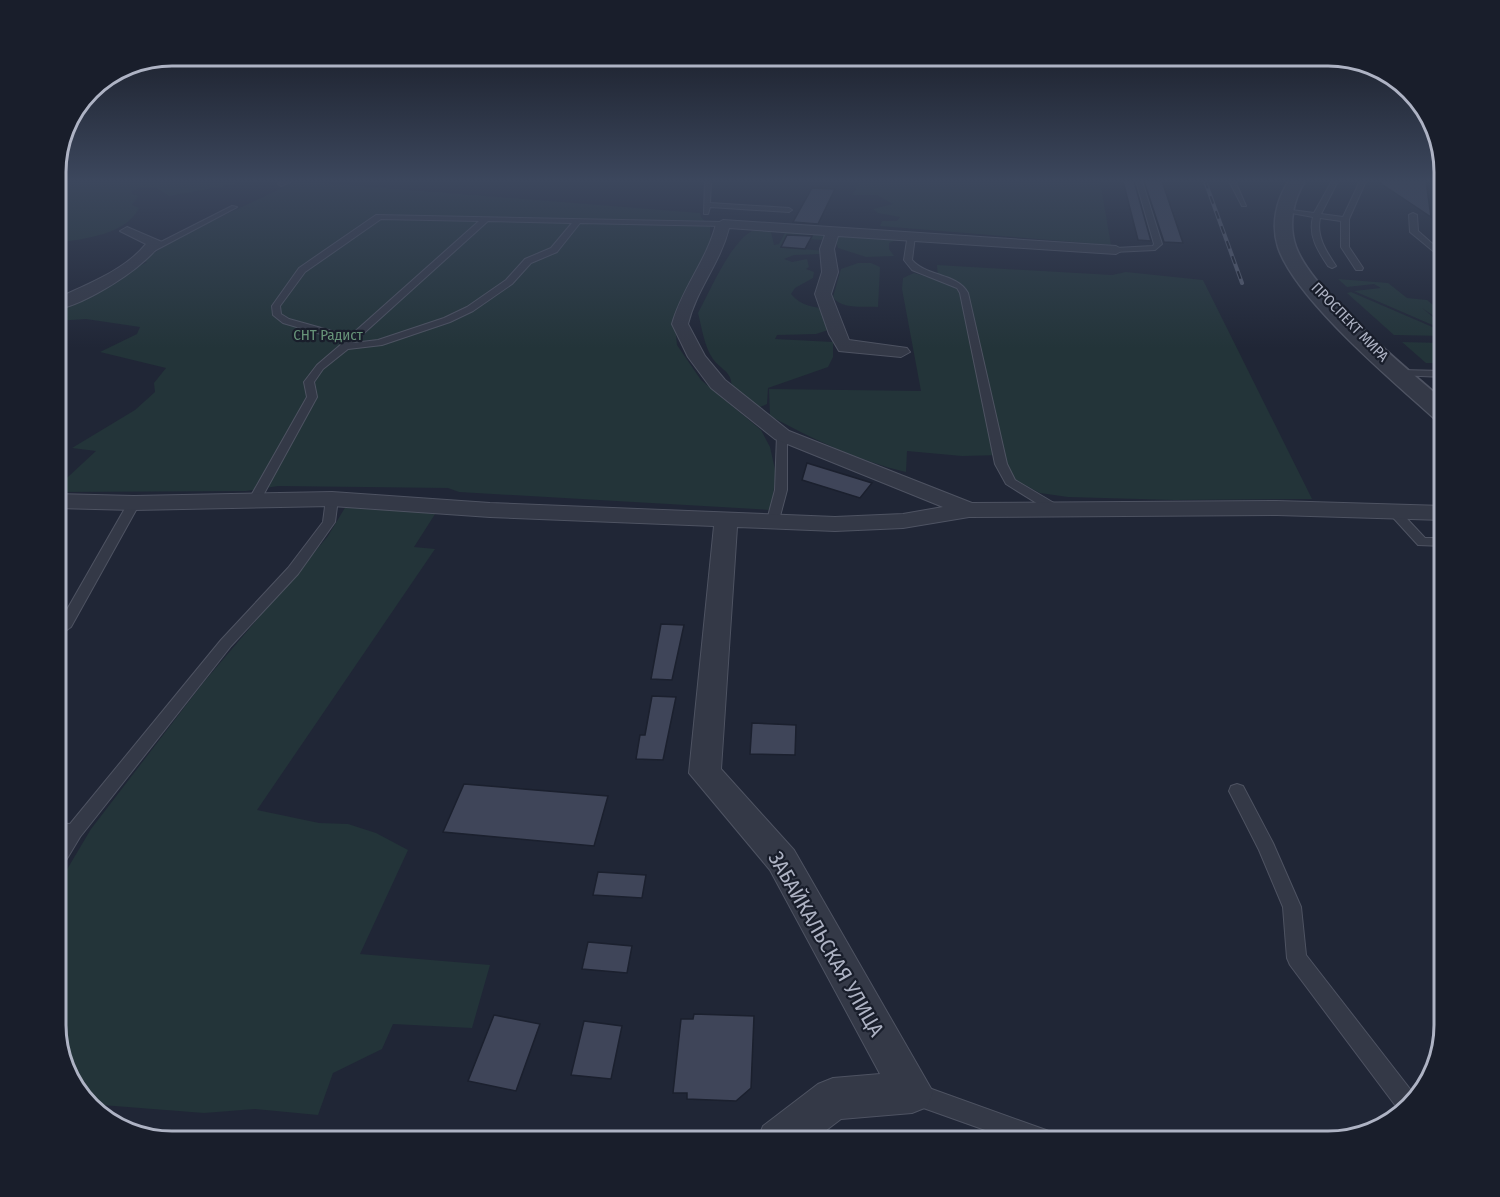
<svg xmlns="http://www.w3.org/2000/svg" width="1500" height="1197" font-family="'Fira Sans Condensed',sans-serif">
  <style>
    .green { fill: #233439 }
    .building { fill: #3f4559; stroke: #1b202e; stroke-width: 1.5 }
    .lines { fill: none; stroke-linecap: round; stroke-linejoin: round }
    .service-casing { stroke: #4e5362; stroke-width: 2 }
    .minor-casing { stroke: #4e5362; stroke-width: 2 }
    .tertiary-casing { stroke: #4e5362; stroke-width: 3 }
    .service { fill: #343947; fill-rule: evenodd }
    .minor { fill: #343947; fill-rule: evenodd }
    .tertiary { fill: #343947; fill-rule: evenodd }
    .rail-casing { stroke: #565c6e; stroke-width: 4 }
    .rail { stroke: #191e2b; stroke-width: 2; stroke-dasharray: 8; stroke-linecap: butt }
    .labels { text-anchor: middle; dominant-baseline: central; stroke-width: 4.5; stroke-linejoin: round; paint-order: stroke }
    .far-street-label { font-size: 15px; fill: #aeb3c4; stroke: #191e2b }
    .far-park-label { font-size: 15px; fill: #669378; stroke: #191e2b }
    .near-street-label { font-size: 21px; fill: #aeb3c4; stroke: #191e2b }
    .rim { fill: none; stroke: #aeb3c4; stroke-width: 3 }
  </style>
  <rect width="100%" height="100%" fill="#202636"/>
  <g class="green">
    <path d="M56,181H235V184L169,196C155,186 148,184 132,191L131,194L138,196L132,205L139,208C126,235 83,239 56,243Z"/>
    <polygon points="297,181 700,213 701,217 710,226 711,248 675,325 677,345 701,380 761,430 770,447 776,474 771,510 459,492 448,488 278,486 246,491 56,492 56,488 96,451 72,448 135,410 155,392 154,383 166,368 100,352 137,334 140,327 86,319 56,321 56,309 147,262 141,261 184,234"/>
    <polygon points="861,181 1100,181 1111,245 880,226 882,221 897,221 900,217 878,213 873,209 893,204 877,195 852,195"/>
    <path d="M756,229L771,232L774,245L779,244L787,229L828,232L824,240L786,238L782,247L824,251L820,254L794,255L784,259L792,262L807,259L809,267L806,269L814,272L813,278L795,288L791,294C801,306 813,307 827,309L828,330L816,334L777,335L775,339L833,342V357L828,367L768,388L767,404L760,407L749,404L731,390C734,372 722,371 713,359C704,346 702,328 698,313C711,289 732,238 756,229Z"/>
    <polygon points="838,233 899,239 889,243 889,249 894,256 866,257 838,248 836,241"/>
    <path d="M858,263H871L880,267L878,307C864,306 841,310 833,297L841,269Z"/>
    <path d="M937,265L1112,275L1126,272L1203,280L1312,499L1174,500L1068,497L1040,493L1015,480L1002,455L962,456L907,451L906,472C858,461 813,439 770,416L769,389L921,391L902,289L903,278L914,273L934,279L938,277Z"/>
    <polygon points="1338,279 1388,283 1407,298 1427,300 1444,314 1444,323 1422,308 1444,326 1444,330 1354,291 1381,288 1374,284 1347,287"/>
    <polygon points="1351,292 1444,332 1444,336 1394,335 1347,293"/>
    <polygon points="1402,342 1444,343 1444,363 1426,363"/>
    <polygon points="346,506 437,511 414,547 435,549 257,810 319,823 348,824 376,833 408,850 360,954 490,965 472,1028 393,1024 382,1049 333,1073 318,1115 255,1109 204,1113 89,1104 67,1076 56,1032 56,888 91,829 203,683 328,536"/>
  </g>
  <g class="building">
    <polygon points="1123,181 1134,181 1151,241 1138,240"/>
    <polygon points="1144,181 1162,181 1183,243 1164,242"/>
    <polygon points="1377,181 1426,181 1431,217"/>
    <polygon points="812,188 835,189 818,224 793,222"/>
    <polygon points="787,235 812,236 805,249 781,247"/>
    <polygon points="807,463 872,483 860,498 802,480"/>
    <polygon points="661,624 684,625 672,680 651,679"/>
    <polygon points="652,696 676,697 663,760 636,759 640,735 645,735"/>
    <polygon points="752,723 796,725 795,755 750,754"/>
    <polygon points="464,784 608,796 594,846 443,832"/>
    <polygon points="598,872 646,875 642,898 593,895"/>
    <polygon points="588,942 632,946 627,973 582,969"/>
    <polygon points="694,1014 754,1016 751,1088 736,1101 687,1099 687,1093 673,1093 681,1019 693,1019"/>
    <polygon points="494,1015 540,1024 516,1091 468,1081"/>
    <polygon points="584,1021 622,1026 611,1079 571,1075"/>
  </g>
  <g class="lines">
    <g class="service-casing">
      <g id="service">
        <polygon points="284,181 293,181 281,186 278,184"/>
        <polygon points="705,181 711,181 710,203 789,208 792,210 789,212 710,207 708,214 704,214"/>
        <polygon points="1136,181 1142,181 1162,244 1155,250 1113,252 1112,250 1116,248 1153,246 1154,244"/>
        <polygon points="1229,181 1235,181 1246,206 1242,206"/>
        <path d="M1332,181H1338L1321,214L1343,217L1360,181H1366L1349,219V247L1363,268L1362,270H1356L1341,247V221L1320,218C1316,236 1326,251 1336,266L1332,268L1328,266C1318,251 1308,236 1313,217L1281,211L1284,209L1314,213Z"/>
        <polygon points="232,206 237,207 154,251 147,249"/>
        <polygon points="1413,213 1417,215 1418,231 1444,254 1444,260 1410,232 1409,215"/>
        <path d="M376,215L723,222L727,224L723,226L580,223L557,252L531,263L512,284L473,311L450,322L382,345L348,349L323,369L314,382L317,397L260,501L254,505L250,504L248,501L307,397L304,382L317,365L345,341L283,323L273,315L272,306L299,268ZM381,219L479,221L350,336L289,319L281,314L280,306L305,272ZM488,221L572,223L551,248L525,259L506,280L467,307L444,318L378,340L353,343Z"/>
        <path d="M908,234L915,236L912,260C927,277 957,273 968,293L1007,464L1015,480L1059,506L1061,509L1059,512H1051L1006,484L995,464L960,293L957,288L912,270L904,260Z"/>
        <polygon points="1400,370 1444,371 1444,377 1397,375 1395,373"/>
        <polygon points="782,432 787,435 787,490 779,520 773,524 767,520 775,490 777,435"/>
        <polygon points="332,495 338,499 335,522 298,574 231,646 80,837 62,867 56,869 56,846 61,838 56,837 56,823 70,824 221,640 288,568 323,522 326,499"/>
        <polygon points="134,499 140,503 71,627 64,632 59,630 57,627 128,503"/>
        <polygon points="1393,507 1397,508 1425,538 1444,538 1444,546 1418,545 1387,511"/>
        <polygon points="1237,784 1243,786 1273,843 1301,907 1306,955 1417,1098 1401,1113 1290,965 1287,958 1283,907 1259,850 1229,791 1231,786"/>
        <polygon points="915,1083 1046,1130 1054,1133 1057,1141 1016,1141 915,1105 907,1102 904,1094 907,1086"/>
      </g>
    </g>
    <g class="minor-casing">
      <g id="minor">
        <path d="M723,220L1116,246L1123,250L1116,254L838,236L834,249L838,272L831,294L849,340L907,348L910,352L901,357L839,351L829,334L815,294L822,272L820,249L825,235L729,228C720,264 697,288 688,324L705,356L725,380L789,431L972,503L1277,501L1444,506V520L1277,515L969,517L903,528L835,531L737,527L721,769L794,850L933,1092L927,1107L912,1113L841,1119L812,1141H757L763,1126L818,1084L833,1078L880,1074L770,870L689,773L714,526L490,517L332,506L134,510L56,508V494L134,496L332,492L490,503L835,517L903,514L943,507L775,439L711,388L688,357L672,324C682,288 707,260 716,224Z"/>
        <path d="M127,227L162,242C143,269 88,303 56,310V299C87,284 124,271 146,244L120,231Z"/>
      </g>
    </g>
    <g class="tertiary-casing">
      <path id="tertiary" d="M1289,181H1305C1293,200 1288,225 1296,247C1313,293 1406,367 1444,401V422L1435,419C1393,381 1295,299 1278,247C1271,225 1276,200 1289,181Z"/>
    </g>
    <use href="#service" class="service"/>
    <use href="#minor" class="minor"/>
    <use href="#tertiary" class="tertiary"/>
    <g class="rail-casing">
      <polyline id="rail" points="1205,181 1242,283"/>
    </g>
    <use href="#rail" class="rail"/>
  </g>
  <linearGradient id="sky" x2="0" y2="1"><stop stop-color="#12151e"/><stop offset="0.52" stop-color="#3c475d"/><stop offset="1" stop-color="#3c475d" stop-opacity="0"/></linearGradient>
  <rect width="1500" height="348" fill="url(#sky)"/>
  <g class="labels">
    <g class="far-street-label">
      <text transform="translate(1350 322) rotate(46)">ПРОСПЕКТ МИРА</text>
    </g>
    <g class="far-park-label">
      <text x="328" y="335">СНТ Радист</text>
    </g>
    <g class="near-street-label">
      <text transform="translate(826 944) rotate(60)">ЗАБАЙКАЛЬСКАЯ УЛИЦА</text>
    </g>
  </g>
  <path d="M0 0H1500V1197H0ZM172 66H1328A106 106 0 0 1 1434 172V1025A106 106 0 0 1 1328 1131H172A106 106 0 0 1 66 1025V172A106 106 0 0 1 172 66Z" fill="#191e2b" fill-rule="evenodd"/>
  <path class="rim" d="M172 66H1328A106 106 0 0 1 1434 172V1025A106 106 0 0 1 1328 1131H172A106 106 0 0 1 66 1025V172A106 106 0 0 1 172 66Z"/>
</svg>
